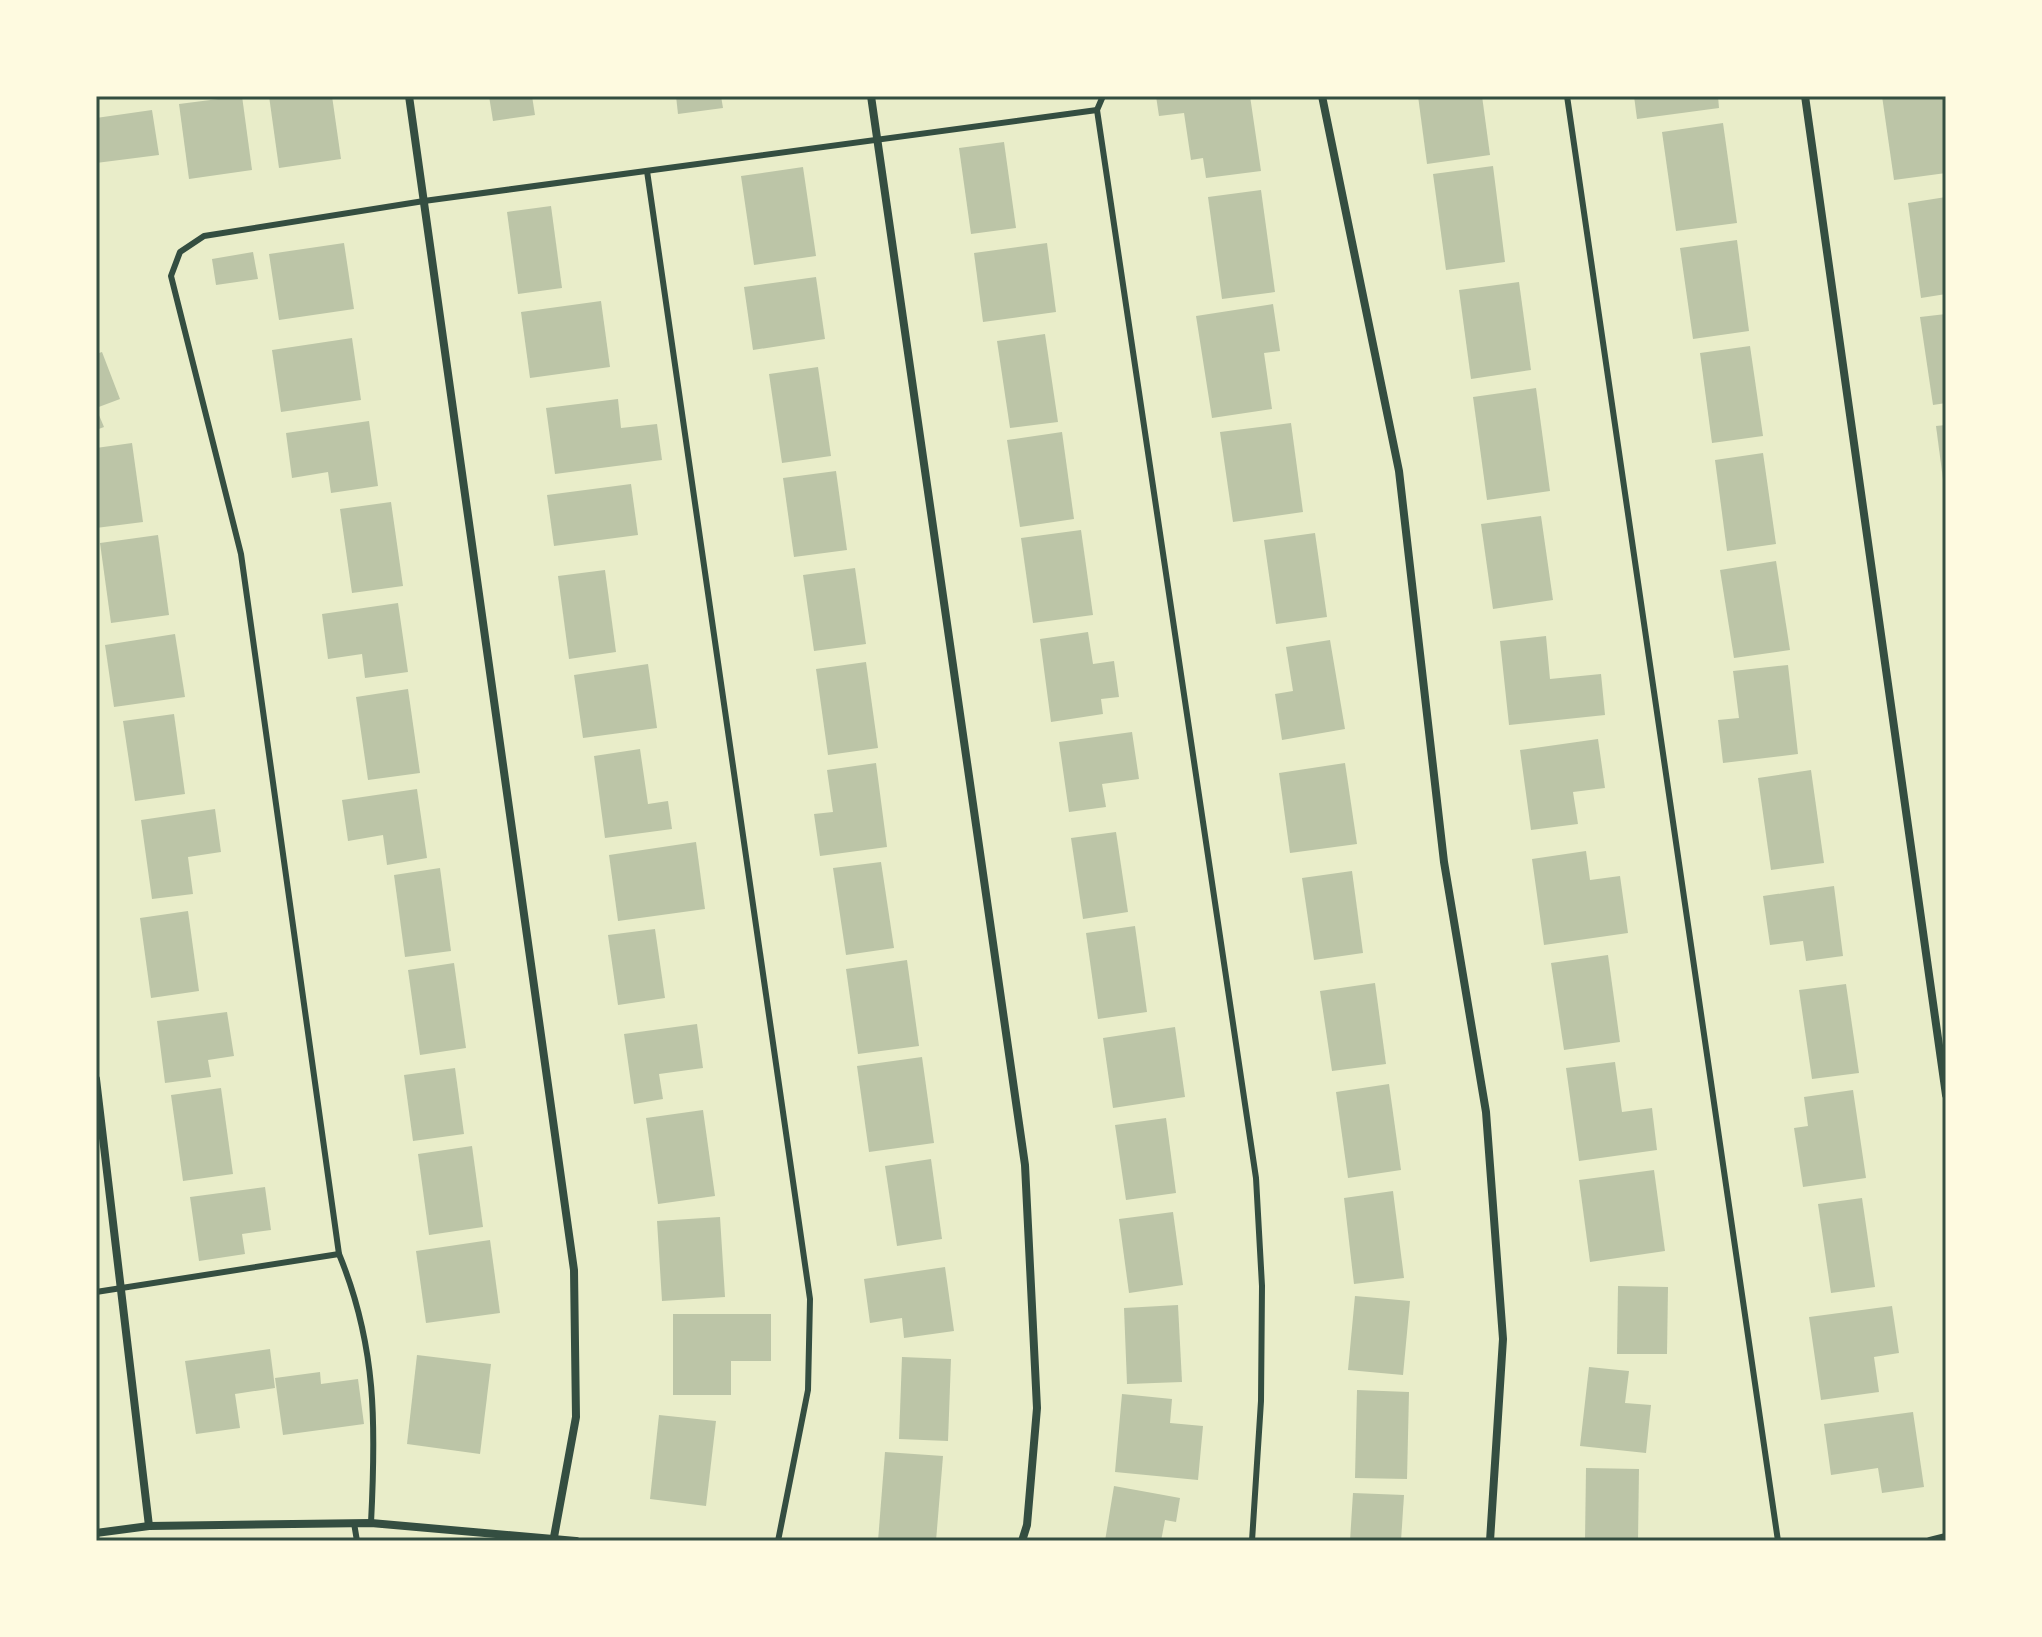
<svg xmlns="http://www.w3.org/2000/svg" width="2042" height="1637" font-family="Cabin,sans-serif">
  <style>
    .building { fill: #bcc5a7 }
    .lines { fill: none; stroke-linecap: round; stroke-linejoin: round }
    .service { stroke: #344e41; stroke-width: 6 }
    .minor { stroke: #344e41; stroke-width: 8 }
    .neatline { fill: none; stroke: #344e41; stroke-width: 3 }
  </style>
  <rect width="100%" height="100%" fill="#e9edc9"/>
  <g class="building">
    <polygon points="242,96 252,170 189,179 179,104"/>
    <polygon points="269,96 332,96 341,159 279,168"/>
    <polygon points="489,96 532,96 535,115 493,121"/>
    <polygon points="676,96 721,96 723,108 678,114"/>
    <polygon points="1156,96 1250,96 1261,171 1206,178 1203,158 1191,160 1184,113 1159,116"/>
    <polygon points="1418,96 1482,96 1490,155 1427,164"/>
    <polygon points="1634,96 1718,96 1719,108 1637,119"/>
    <polygon points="1882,96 1944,96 1946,173 1894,180"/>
    <polygon points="152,110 159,155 96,163 96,118"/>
    <polygon points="1723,123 1737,223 1676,231 1662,132"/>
    <polygon points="1004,142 1016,228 971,234 959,148"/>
    <polygon points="1493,166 1505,262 1446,270 1433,174"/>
    <polygon points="803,167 816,256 754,265 741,176"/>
    <polygon points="1261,190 1275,292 1222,299 1208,197"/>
    <polygon points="1946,197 1946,294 1921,298 1908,203"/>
    <polygon points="551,206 562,288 518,294 507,212"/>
    <polygon points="1737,240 1749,331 1693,339 1680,248"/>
    <polygon points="344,243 354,309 279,320 269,254"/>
    <polygon points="1047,243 1056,312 983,322 974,253"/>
    <polygon points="253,252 258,279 216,285 212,259"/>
    <polygon points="816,277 825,339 753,350 744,287"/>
    <polygon points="1519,282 1531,370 1471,379 1459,290"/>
    <polygon points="601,301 610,367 530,378 521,312"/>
    <polygon points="1273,304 1280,351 1264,353 1272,409 1212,418 1196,316"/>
    <polygon points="1946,314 1946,403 1933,405 1920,317"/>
    <polygon points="1045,334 1058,422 1010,428 997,341"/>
    <polygon points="352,338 361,400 281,412 272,350"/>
    <polygon points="1750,346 1763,436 1712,443 1700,353"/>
    <polygon points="102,352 120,399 96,408 104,427 96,430 96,354"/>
    <polygon points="818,367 831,456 782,463 769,374"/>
    <polygon points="1536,388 1550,491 1487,500 1473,397"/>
    <polygon points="618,399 621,428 657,424 662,460 555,474 546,408"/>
    <polygon points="369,421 378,486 331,493 328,472 292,478 286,433"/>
    <polygon points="1291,423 1303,512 1233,522 1220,432"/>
    <polygon points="1946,425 1946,487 1944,487 1936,426"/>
    <polygon points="1062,432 1074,519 1020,527 1007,440"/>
    <polygon points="132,443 143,522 96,528 96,448"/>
    <polygon points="1763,453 1776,544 1727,551 1715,460"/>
    <polygon points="836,471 847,550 794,557 783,478"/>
    <polygon points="631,484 638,535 554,546 547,495"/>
    <polygon points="391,502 403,586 352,593 340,509"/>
    <polygon points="1541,516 1553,600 1493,609 1481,524"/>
    <polygon points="1081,530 1093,615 1033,623 1021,538"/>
    <polygon points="1315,533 1327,617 1276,624 1264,540"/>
    <polygon points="158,535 169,615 111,623 100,543"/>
    <polygon points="1776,561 1790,650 1734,658 1720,570"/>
    <polygon points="855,568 866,644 814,651 803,575"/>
    <polygon points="605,570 616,652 569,659 558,576"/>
    <polygon points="398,603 408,672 365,678 362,654 328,659 322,614"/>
    <polygon points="1088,632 1093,664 1114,661 1119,697 1101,699 1103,714 1051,722 1040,639"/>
    <polygon points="175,634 185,697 114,707 105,645"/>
    <polygon points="1546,636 1550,679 1601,674 1605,715 1509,725 1500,641"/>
    <polygon points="1330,640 1345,729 1282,740 1275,694 1293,691 1286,647"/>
    <polygon points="866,662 878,748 828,755 816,669"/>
    <polygon points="648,664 657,728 583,738 574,675"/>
    <polygon points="1788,665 1798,754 1723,763 1718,720 1739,718 1733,671"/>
    <polygon points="408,689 420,773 368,780 356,697"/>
    <polygon points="174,714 185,794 135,801 123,721"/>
    <polygon points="1132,732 1139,779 1102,784 1106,807 1069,812 1059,742"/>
    <polygon points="1598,739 1605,788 1573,792 1578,824 1531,830 1520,750"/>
    <polygon points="640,749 648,804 668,801 672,829 605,838 594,756"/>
    <polygon points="876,763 887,847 820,856 814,814 833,812 827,770"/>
    <polygon points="1345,763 1357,844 1290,853 1279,773"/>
    <polygon points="1811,770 1824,863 1771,870 1758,778"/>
    <polygon points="417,789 427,858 387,865 383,835 348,841 342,800"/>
    <polygon points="215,809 221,852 188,857 193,894 152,899 141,820"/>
    <polygon points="1116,832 1128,912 1083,919 1071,838"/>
    <polygon points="696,842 705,909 618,921 609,855"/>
    <polygon points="1586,851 1590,880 1620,876 1628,933 1544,945 1532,859"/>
    <polygon points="881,862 894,948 846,955 833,868"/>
    <polygon points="440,868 451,951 405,957 394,875"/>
    <polygon points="1352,871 1363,953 1314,960 1302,878"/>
    <polygon points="1834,886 1843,956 1806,961 1803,941 1770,945 1763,896"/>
    <polygon points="188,911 199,991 151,998 140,918"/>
    <polygon points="1135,926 1147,1012 1098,1019 1086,933"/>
    <polygon points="655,929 665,998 618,1005 608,935"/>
    <polygon points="1608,955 1620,1042 1564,1050 1551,963"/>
    <polygon points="907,960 919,1046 858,1054 846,969"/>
    <polygon points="454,963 466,1048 420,1055 408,970"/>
    <polygon points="1375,983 1386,1064 1332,1071 1320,991"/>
    <polygon points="1846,984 1859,1073 1812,1079 1799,990"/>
    <polygon points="227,1012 234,1056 208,1060 211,1077 165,1083 157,1021"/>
    <polygon points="697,1024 703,1068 659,1074 663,1099 634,1104 624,1034"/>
    <polygon points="1175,1027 1185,1097 1113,1108 1103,1038"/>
    <polygon points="922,1057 934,1143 869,1152 857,1066"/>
    <polygon points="1615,1062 1622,1112 1652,1108 1657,1150 1579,1161 1566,1068"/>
    <polygon points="455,1068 464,1134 413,1141 404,1075"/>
    <polygon points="1389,1084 1401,1170 1348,1178 1336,1092"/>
    <polygon points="221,1088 233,1174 183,1181 171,1095"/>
    <polygon points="1853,1090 1866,1178 1803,1187 1794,1128 1808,1126 1804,1097"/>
    <polygon points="703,1110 715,1196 658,1204 646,1118"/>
    <polygon points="1166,1118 1176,1193 1126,1200 1115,1125"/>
    <polygon points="472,1146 483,1227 429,1235 418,1154"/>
    <polygon points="931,1159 942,1239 897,1246 885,1166"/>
    <polygon points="1654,1170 1665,1251 1590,1262 1579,1180"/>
    <polygon points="265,1187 271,1230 242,1234 245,1254 199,1261 190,1197"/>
    <polygon points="1393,1191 1404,1278 1354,1284 1344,1198"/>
    <polygon points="1862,1198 1875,1287 1831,1293 1818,1204"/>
    <polygon points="1173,1212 1183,1285 1129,1293 1119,1219"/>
    <polygon points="720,1217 725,1297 662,1301 657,1221"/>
    <polygon points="490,1240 500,1313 426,1323 416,1251"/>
    <polygon points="945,1267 954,1331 904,1338 902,1318 870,1323 864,1279"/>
    <polygon points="1618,1286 1668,1287 1667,1354 1617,1354"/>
    <polygon points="1355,1296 1410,1301 1403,1375 1348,1370"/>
    <polygon points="1178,1305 1182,1382 1127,1384 1124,1308"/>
    <polygon points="1892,1306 1899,1353 1874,1357 1879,1392 1821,1400 1809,1317"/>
    <polygon points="673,1314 771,1314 771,1361 731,1361 731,1395 673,1395"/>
    <polygon points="270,1349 275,1388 235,1394 240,1428 196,1434 185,1361"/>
    <polygon points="417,1355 491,1364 480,1454 407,1444"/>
    <polygon points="902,1357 951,1359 948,1441 899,1439"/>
    <polygon points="1589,1367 1629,1371 1625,1403 1651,1405 1646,1453 1580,1446"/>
    <polygon points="320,1372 321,1384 358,1379 364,1424 283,1435 275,1378"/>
    <polygon points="1357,1390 1409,1392 1407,1479 1355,1478"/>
    <polygon points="1122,1394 1172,1399 1170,1423 1203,1426 1198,1480 1115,1472"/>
    <polygon points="1913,1412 1924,1487 1882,1493 1878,1468 1831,1475 1824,1424"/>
    <polygon points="659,1415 716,1421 706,1506 650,1499"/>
    <polygon points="885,1452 943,1456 936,1541 878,1541"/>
    <polygon points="1586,1468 1639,1469 1638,1541 1585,1541"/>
    <polygon points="1114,1486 1180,1498 1176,1522 1165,1520 1161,1541 1105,1541"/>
    <polygon points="1353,1493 1404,1495 1401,1541 1350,1541"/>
  </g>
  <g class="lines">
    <g class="service">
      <polyline points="1103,96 1097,110 1256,1178 1262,1286 1261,1401 1252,1541"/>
      <polyline points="1567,96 1778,1541"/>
      <polyline points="647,171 810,1299 808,1390 778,1541"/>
      <polyline points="96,1292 339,1254"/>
      <polyline points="354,1523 357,1541"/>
      <path d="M371,1523C376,1426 377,1346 339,1254L241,554L171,276L180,252L204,236L424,201L1097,110"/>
    </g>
    <g class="minor">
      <polyline points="409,96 574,1270 576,1417 554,1537"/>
      <polyline points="871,96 1025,1165 1037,1408 1027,1525 1022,1541"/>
      <polyline points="1322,96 1399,471 1444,862 1486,1112 1503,1339 1490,1541"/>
      <polyline points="1805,96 1946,1095"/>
      <polyline points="96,1079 149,1526"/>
      <polyline points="96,1533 149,1526 371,1523 576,1541"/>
      <polyline points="1930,1541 1946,1537"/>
    </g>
  </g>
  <rect width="2042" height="1637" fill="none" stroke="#fefae0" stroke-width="196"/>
  <rect x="98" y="98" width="1846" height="1441" class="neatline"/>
</svg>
